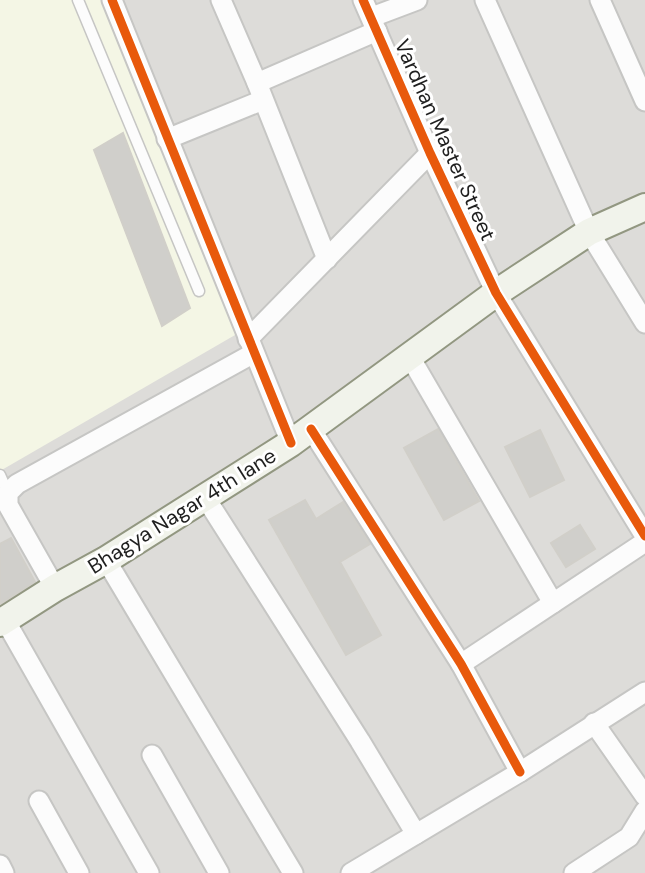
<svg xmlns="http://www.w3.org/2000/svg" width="645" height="873" font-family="'DM Sans',sans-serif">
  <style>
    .residential { fill: #dddcd9 }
    .education { fill: #f4f6e5 }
    .building { fill: #d0cfcb; stroke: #d1cfc9; stroke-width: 2 }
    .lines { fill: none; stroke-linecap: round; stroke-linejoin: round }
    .service-casing { stroke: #c6c6c4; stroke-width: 13 }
    .minor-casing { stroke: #c6c6c4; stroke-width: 23 }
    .secondary-casing { stroke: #929781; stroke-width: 30 }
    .service { stroke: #fcfcfc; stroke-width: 10 }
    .minor { stroke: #fcfcfc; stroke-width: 19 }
    .secondary { stroke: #f1f3eb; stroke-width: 26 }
    .cycleway-casing { stroke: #fff; stroke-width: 13 }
    .cycleway { stroke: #e8590c; stroke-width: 9 }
    .labels { text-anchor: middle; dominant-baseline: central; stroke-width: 6; stroke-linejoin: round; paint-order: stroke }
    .street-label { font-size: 21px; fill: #1f1f1f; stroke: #fff }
  </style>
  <rect width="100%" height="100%" fill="#eeede8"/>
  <rect class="residential" x="0" y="0" width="645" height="873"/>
  <polygon class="education" points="0,0 108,0 242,331 0,471"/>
  <g class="building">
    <polygon points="123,133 190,308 162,326 94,150"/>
    <polygon points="438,429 479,501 444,520 404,448"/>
    <polygon points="540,430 564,480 530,497 505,447"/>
    <polygon points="305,500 316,519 343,502 370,544 340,562 381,635 346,655 269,520"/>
    <polygon points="580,525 595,549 566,567 551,543"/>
    <polygon points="11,538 35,582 0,604 0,544"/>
  </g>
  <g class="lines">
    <g class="service-casing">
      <g id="service">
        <polyline points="78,0 199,291"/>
        <polyline points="0,475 8,493"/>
      </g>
    </g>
    <g class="minor-casing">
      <g id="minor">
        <polyline points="112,0 291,443"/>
        <polyline points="221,0 257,83 327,259"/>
        <polyline points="363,0 430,153 496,293 645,536"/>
        <polyline points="485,0 589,232 645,323"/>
        <polyline points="600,0 645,101"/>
        <polyline points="372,17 417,0"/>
        <polyline points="257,83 377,31"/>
        <polyline points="167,139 263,100"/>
        <polyline points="248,339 430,153"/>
        <polyline points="410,357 553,603"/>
        <polyline points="311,429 461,664 520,772"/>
        <polyline points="205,497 360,741 416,834"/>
        <polyline points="106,560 293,873"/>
        <polyline points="55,588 8,505 8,493 17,484 254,353"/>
        <polyline points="5,620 149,873"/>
        <polyline points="461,664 645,542"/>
        <polyline points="594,723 645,796"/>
        <polyline points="152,755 219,873"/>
        <polyline points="39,801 79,873"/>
        <polyline points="0,865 4,873"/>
        <polyline points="351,873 520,772 645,692"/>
        <polyline points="574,873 629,837 645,811"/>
      </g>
    </g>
    <g class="secondary-casing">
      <polyline id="secondary" points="0,623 55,588 106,560 291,443 496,293 589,232 645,207"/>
    </g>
    <use href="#service" class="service"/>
    <use href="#minor" class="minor"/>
    <use href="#secondary" class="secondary"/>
    <g class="cycleway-casing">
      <g id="cycleway">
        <polyline points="112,0 291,443"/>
        <polyline points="363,0 430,153 496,293 645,536"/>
        <polyline points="311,429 461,664 520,772"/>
      </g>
    </g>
    <use href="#cycleway" class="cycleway"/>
  </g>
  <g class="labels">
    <g class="street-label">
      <text transform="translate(445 140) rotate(66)">Vardhan Master Street</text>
      <text transform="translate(182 511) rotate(-32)">Bhagya Nagar 4th lane</text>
    </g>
  </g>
</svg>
